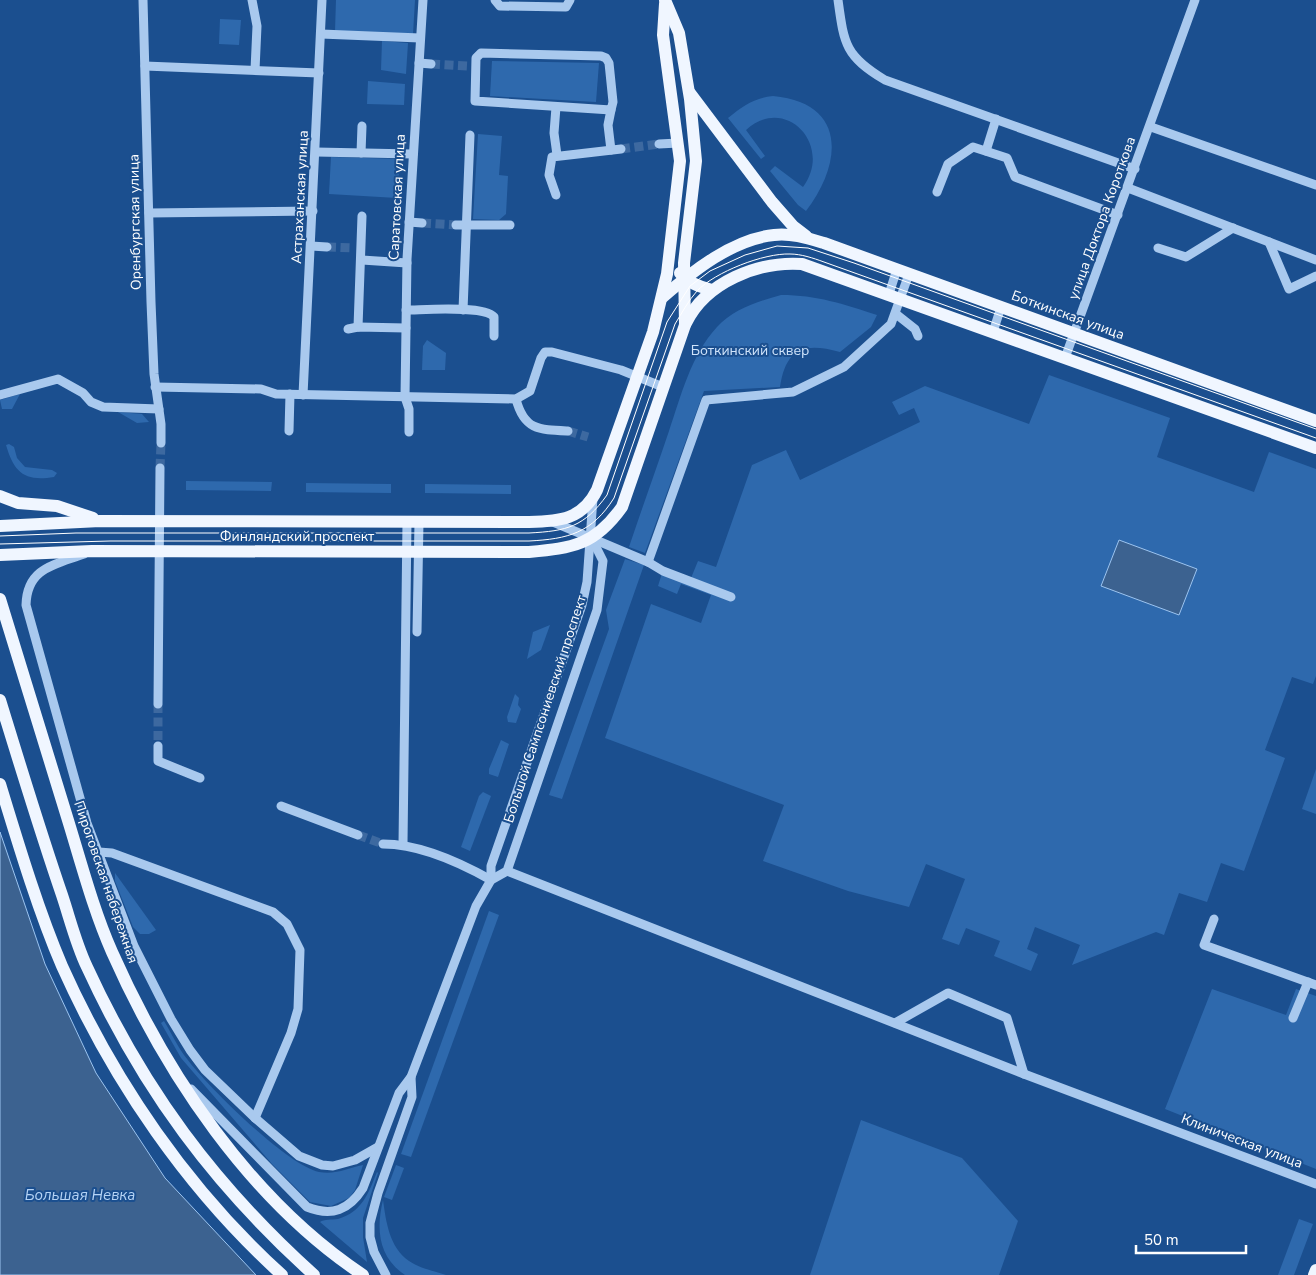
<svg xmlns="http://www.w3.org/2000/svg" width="1316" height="1275" font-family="'Nunito Sans',sans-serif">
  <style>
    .green { fill: #2e69ad }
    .water { fill: #3c6290; stroke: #9cc4f0 }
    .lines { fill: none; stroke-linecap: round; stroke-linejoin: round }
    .minor-tunnel { stroke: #3d69a0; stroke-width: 9; stroke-dasharray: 9 4.5; stroke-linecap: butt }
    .minor { stroke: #a9c9ee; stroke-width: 9 }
    .major { stroke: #f0f6ff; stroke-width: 12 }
    .tram { stroke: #fff; stroke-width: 1 }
    .labels { text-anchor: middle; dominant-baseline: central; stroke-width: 4; stroke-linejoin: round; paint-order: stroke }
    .street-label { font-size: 14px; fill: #fff; stroke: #1b4f8f }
    .park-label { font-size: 14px; fill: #cfe3fa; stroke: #1b4f8f }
    .water-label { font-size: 15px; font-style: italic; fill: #b5d3f5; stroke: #1b4f8f }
  </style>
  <rect width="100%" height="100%" fill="#1b4f8f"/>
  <g class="green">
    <polygon points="336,0 415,0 413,34 335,31"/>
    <polygon points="220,19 241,20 239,45 219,44"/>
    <polygon points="382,41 408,43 406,74 381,70"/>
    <polygon points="492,61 599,63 596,102 490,96"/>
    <polygon points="368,81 405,84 404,105 367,104"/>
    <path d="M773,96C848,103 842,164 806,211L798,205L770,171L775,166L803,187C834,145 785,94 746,130L765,156L761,159L728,118C743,106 754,98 773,96Z"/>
    <polygon points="478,134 502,136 499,175 508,176 506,214 499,220 473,219"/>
    <polygon points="331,157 400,159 397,198 329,194"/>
    <path d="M781,295C817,295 843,304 877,315L871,327L840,352C804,342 786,348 780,387L704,391L645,553L629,547C642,508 656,470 669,431C681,396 691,355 717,327C733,309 759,301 781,295Z"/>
    <polygon points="427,340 446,353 445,370 422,370 423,346"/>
    <polygon points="1049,375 1170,418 1157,457 1254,492 1269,452 1316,469 1316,676 1313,684 1292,677 1265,750 1285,758 1244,871 1221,863 1207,902 1179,893 1164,935 1156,932 1072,965 1080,945 1035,927 1027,949 1038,954 1031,971 994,956 1000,941 966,928 959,945 942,939 965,879 926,864 909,907 848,891 763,861 784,805 605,738 651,604 701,623 711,595 681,584 677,594 658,586 664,567 691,578 698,561 716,567 752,465 786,450 800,480 920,422 914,408 899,415 892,402 925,386 1029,424"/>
    <polygon points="20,394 12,409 2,409 0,400"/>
    <polygon points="118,412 142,414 149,422 137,423"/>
    <path d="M9,444L14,447L17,458L25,467L52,470L57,473L54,477C24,482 14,472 6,445Z"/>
    <polygon points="186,481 272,482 271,491 186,490"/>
    <polygon points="306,483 391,484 391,493 306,492"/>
    <polygon points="425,484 511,485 511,494 425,493"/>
    <polygon points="625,559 644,565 562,799 549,795 609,629 606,610"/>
    <polygon points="550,625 541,650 527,659 533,632"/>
    <polygon points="515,694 519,698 518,705 521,709 516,723 508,722 507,717"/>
    <polygon points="501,740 509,744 498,777 489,774 489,769"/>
    <polygon points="1316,769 1316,814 1302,809"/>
    <polygon points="483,792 491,796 470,851 461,847 479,796"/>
    <polygon points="115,873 156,930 149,934 140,934 133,927 115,881"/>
    <polygon points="489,911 499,915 411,1157 401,1154"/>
    <polygon points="1212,989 1286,1015 1296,989 1316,996 1316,1169 1165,1109"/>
    <path d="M164,1021C171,1032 176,1044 184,1055C204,1083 286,1165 319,1172C336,1175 348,1168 363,1165L355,1190L349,1198L331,1206L310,1202L272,1164L181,1058L161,1023Z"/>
    <polygon points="861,1120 962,1158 1018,1221 999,1275 810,1275"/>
    <polygon points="396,1165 404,1168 392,1200 384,1197"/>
    <path d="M377,1172L378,1173L363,1218V1237L367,1262L320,1222C324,1219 332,1220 338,1219C362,1212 368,1194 377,1172Z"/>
    <path d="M383,1200C386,1221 389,1247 409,1261C419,1268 434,1271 446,1275H405C378,1257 376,1229 383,1200Z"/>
    <polygon points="1299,1219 1313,1224 1294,1275 1278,1275"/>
  </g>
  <g class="water">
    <polygon points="1119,540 1197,569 1179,615 1101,586"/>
    <polygon points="0,832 45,964 96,1073 165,1178 256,1275 0,1275"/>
  </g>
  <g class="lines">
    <g class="minor-tunnel">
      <polyline points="431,64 467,66"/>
      <polyline points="621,149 659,144"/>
      <polyline points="422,223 456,225"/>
      <polyline points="327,247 353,248"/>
      <polyline points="568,431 588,437"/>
      <polyline points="160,468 161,443"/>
      <polyline points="158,704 158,746"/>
      <polyline points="358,835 383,844"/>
    </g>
    <g class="minor">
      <polyline points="143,0 151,302 154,374 161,424 161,443"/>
      <polyline points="252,0 257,26 255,70"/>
      <polyline points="495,0 500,6 566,7 570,0"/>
      <path d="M838,0C844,44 845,56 885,80L1135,169"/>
      <polyline points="321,34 420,38"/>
      <polygon points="481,53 601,56 606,58 609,63 613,102 611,110 475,101 476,58"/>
      <polyline points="419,63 431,64"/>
      <polyline points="145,66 319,73"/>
      <polyline points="556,107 554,133 557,155"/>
      <polyline points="1151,127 1316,185"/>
      <polyline points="659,144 678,143"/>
      <polyline points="611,150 608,125 611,110"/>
      <polyline points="986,151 996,119"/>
      <polyline points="316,152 413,154"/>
      <polyline points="361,153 362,126"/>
      <polyline points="1128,188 1316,260"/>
      <polyline points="937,192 948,164 973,147 1007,158 1015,177 1118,215"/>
      <polyline points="556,195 549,175 552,157 621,149"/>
      <polyline points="149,213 313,211"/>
      <polyline points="409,222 422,223"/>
      <polyline points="456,225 510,225"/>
      <polyline points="1269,242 1289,289 1316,276"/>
      <polyline points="311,246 327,247"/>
      <polyline points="1158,248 1186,257 1233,228"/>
      <polyline points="362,260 407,263"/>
      <polyline points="889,294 897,269"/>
      <path d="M406,310C423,310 484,305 494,317V336"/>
      <polyline points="463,310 470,135"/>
      <polyline points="896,314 915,329 918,336"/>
      <polyline points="358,327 362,216"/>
      <polyline points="348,329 358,327 406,328"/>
      <polyline points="993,332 1001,307"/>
      <polyline points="1065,358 1195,0"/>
      <polyline points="155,387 261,389 276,394 516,399 530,391 541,358 545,352 552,352 621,370 663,387"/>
      <polyline points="0,395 58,379 83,393 91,402 103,407 159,409"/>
      <polyline points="303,395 322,0"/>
      <path d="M516,399C524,430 539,430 568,431"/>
      <polyline points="289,431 290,394"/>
      <polyline points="409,432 409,409 405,397 407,259 423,0"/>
      <polyline points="553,522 648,562 706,400 793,392 844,367 891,324 909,274"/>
      <path d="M84,554C54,565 27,568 26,605L87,823L134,946L171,1019L190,1050L205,1070L255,1118L299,1156L322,1165L333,1166L355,1160L378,1147"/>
      <polyline points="648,562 663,571 731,597"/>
      <polyline points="417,632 419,522"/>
      <polyline points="158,704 160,468"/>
      <polyline points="158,746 158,761 200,778"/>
      <polyline points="281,806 358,835"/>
      <path d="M383,844C420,844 459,862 491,880"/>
      <polyline points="403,844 407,522"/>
      <polyline points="99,852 112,853 273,912 287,924 300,950 298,1009 291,1033 255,1118"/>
      <polyline points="507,871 1024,1074 1316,1184"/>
      <polyline points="491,880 491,866 582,605 587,582 593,498"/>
      <polyline points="1214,919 1204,945 1316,985"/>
      <polyline points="1293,1018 1308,982"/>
      <polyline points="895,1023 948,993 1007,1018 1024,1074"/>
      <path d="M191,1089L307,1207C332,1217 349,1210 363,1188L399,1093L411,1077L476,906L491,880L507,871L597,610L603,561L592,539"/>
      <polyline points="386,1275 374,1252 370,1237 370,1223 378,1193 412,1097 411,1077"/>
    </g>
    <g class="major">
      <polyline points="690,93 772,202 793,226 806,236"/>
      <path d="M680,273C688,283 700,287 712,290"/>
      <path d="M663,297C693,271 733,239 774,235C791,233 807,238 824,243L1316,421"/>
      <path d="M686,323C706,282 758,261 802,264L1316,448"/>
      <polyline points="0,496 18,503 57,506 93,518"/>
      <path d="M0,526L100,521L529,522C560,521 582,520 597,490L653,332L667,274L680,161L663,35L665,4"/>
      <path d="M0,555L92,551L529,552C573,548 595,545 622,507L685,325L684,263L696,161L690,99L679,33L665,0"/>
      <path d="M0,599C22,672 45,744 67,817C81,862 93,909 112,952C166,1074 250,1200 363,1275"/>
      <path d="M0,700C20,765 40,831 62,895C70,919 76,944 87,967C143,1089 214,1185 314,1275"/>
      <path d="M0,784C18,843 38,910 62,966C114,1082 188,1190 282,1275"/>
      <polyline points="1314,1275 1316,1270"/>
    </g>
    <g class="tram">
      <path d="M0,536L76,533H529C567,531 584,527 607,495L667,322L690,286L710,271L745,255L777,246L808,248L854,263L1316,429"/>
      <path d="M0,544L110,541H529C568,539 592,533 614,498L675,324C682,313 688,301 697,291C715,272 764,253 790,254C801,254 813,258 824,262L1316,438"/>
    </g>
  </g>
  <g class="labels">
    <g class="street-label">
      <text transform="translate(300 197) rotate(-87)">Астраханская улица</text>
      <text transform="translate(397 197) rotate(-87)">Саратовская улица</text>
      <text transform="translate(1102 218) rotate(-70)">улица Доктора Короткова</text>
      <text transform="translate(135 222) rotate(-91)">Оренбургская улица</text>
      <text transform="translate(1068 315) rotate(20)">Боткинская улица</text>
      <text x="297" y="536">Финляндский проспект</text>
      <text transform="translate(545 709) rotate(-72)">Большой Сампсониевский проспект</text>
      <text transform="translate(106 882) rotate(71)">Пироговская набережная</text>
      <text transform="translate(1242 1141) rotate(21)">Клиническая улица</text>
    </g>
    <g class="park-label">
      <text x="750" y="350">Боткинский сквер</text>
    </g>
    <g class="water-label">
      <text x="80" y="1195">Большая Невка</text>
    </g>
  </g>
  <path d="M1136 1245v8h110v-8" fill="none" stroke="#ffffff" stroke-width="2.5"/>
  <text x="1144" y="1245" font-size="15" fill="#ffffff" stroke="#1b4f8f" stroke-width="4" paint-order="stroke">50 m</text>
</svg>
